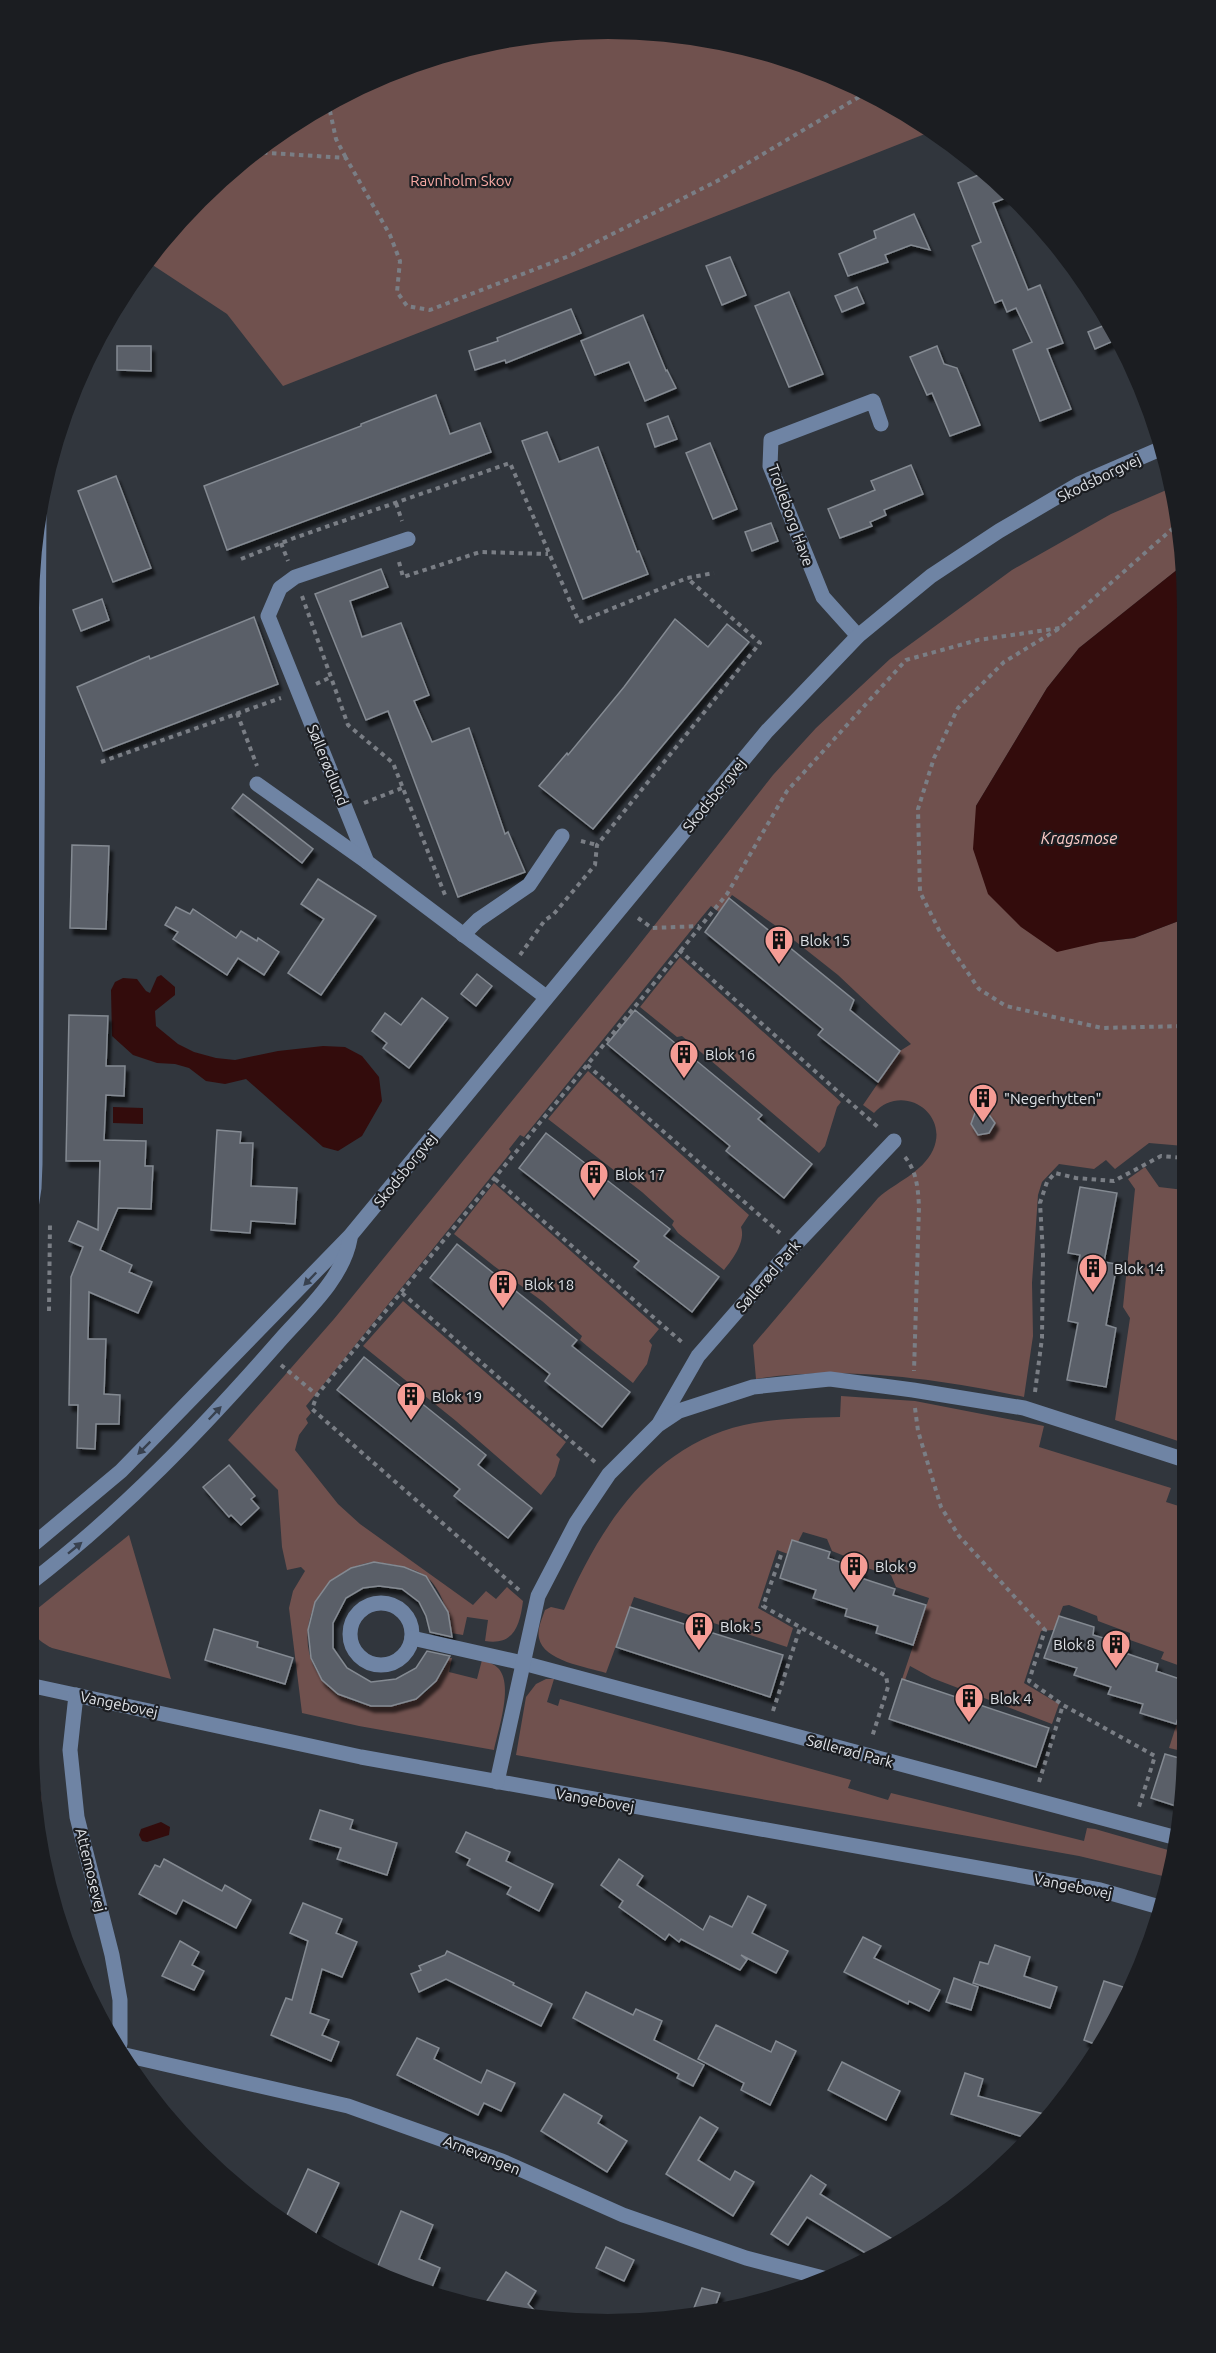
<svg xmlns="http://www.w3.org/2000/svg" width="1216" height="2353" font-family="Ubuntu,sans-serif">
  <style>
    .green { fill: #70514e }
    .water { fill: #330c0c }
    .building { fill: #5a5f68; stroke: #848a92; stroke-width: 1.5; filter: url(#shadow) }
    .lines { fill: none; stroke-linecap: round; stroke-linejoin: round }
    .path { stroke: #7a7e85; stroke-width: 4; stroke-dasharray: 4.5 4.5; stroke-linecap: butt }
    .minor { stroke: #6f84a4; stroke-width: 15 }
    .oneway { fill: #38414f }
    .labels { text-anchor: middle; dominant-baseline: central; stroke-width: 4.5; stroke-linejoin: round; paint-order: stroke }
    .park-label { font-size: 15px; fill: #f9aba5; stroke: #1b1d21 }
    .street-label { font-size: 15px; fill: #dfe2e7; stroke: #1b1d21 }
    .poi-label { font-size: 15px; fill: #dfe2e7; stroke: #1b1d21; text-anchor: start }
    .water-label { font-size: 16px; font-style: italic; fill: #fccbc7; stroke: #1b1d21 }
  </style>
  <defs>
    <filter id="shadow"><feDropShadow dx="3.5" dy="6" stdDeviation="1.5" flood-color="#0009"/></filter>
  </defs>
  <rect width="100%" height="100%" fill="#31363d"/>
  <g class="green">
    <polygon points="646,30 758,48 865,88 930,132 283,386 227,314 145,260 226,172 319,106 422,59 533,33"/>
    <path d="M1171,488L1182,532L1183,565L1079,648L1047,688L976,806L1100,942L1134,938L1184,919V1146L1149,1143L1115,1169L1106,1160L1094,1169L1059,1164L1042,1182L1038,1195L1032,1283L1033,1336L1024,1397C940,1379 841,1365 756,1379L753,1345L878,1198C896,1182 922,1173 933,1150C950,1112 901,1082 874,1113L863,1105L900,1051L911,1044L838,975L776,926L732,895L719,912L711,906L701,918L524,1137L520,1135L509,1149L511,1152L306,1406L311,1413L306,1419L308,1423L299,1435L295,1450L338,1504L360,1524L473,1605L486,1591L496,1599L507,1587L523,1601C520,1625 514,1646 485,1641L488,1620L467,1617L463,1635L451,1633C449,1615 441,1587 425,1576C418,1570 405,1567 395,1565C388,1564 380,1562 373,1562C338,1566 312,1595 308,1629C301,1687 365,1722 415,1699C431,1692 443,1673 449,1658H452L449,1672L477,1679L482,1660C488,1662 494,1664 498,1668C514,1684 498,1730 494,1750L359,1726L302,1713L289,1608L293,1591L305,1571L301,1567L287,1570L282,1547L278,1490L228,1440L334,1319L627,960L773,775L816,728L890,659L1012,570L1111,514Z"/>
    <polygon points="680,957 841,1102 837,1107 825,1146 819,1153 682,1036 677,1037 640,1007"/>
    <path d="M588,1071L749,1215L741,1227C746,1241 733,1259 724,1270L678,1233L672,1225L674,1221L642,1192L548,1119Z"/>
    <polygon points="1145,1167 1159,1187 1184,1190 1185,1389 1178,1441 1115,1420 1130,1318 1123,1307 1135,1189 1128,1179"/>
    <polygon points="494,1183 659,1329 649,1341 652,1345 647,1364 633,1383 587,1346 580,1340 582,1336 542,1301 494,1266 454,1234"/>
    <polygon points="403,1301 566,1442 556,1455 560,1459 555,1476 541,1495 456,1421 363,1346"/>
    <path d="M841,1396L915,1401L1044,1426L1039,1447L1171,1488L1166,1502L1185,1508L1186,1668L1161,1659L1164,1652L1130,1640V1633L1098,1621L1097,1616L1069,1605L1063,1606L1054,1630L1041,1631L1024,1683L1059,1704L1052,1724L932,1678L910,1666L905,1680L902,1679L929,1598L896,1587L891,1575L879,1566L876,1571L847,1561V1557L832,1551L827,1539L803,1532L798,1542L792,1541L788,1554L777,1550L758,1608L793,1628L787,1647L634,1597L606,1673C587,1667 543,1661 539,1638C537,1629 542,1619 545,1610L551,1607L564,1610C599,1528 651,1446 744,1425C776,1418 808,1418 840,1417Z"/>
    <path d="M129,1535L171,1679L52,1648C32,1638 31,1630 37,1609Z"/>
    <polygon points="546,1679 554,1679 547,1702 558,1706 560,1699 851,1780 848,1788 888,1800 891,1793 1084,1841 1087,1828 1095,1829 1175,1852 1171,1878 1079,1856 516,1755 526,1697 536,1684"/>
    <polygon points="1186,1695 1186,1752 1169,1748"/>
    <polygon points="29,1735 35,1743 42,1803 39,1805"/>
  </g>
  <g class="water">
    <polygon points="1183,565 1184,919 1134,938 1100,942 1057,952 1021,927 988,894 973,849 976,806 1047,688 1079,648"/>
    <polygon points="161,975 175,987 175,995 155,1011 156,1026 178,1044 194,1052 216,1058 235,1060 278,1051 323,1046 345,1047 362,1056 379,1077 382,1101 362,1136 338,1151 323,1147 246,1079 225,1084 206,1081 189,1068 175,1064 157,1063 133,1055 112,1036 111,990 115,982 123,978 137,979 146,991 150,993 157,977"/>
    <polygon points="113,1107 143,1108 143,1124 113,1123"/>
    <polygon points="161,1822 170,1827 169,1835 147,1842 142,1841 139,1835 141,1829"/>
  </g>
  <g class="building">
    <polygon points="989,171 1011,196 993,203 1028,290 1040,285 1063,343 1047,349 1071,409 1040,421 1013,350 1032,342 1016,308 1007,312 1002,300 995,303 972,246 981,242 958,183"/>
    <polygon points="914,214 930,250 911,245 885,255 888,262 848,276 839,254 876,238 874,231"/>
    <polygon points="730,257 746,295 722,305 706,266"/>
    <polygon points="857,287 864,303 842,312 835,296"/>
    <polygon points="789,292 823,374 789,387 755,306"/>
    <polygon points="571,309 581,333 506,363 505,360 475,370 469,351 498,341 497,338"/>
    <polygon points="643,315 666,371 667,370 676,388 645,401 629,362 595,375 581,341"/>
    <polygon points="1110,323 1118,339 1095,349 1088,332"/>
    <polygon points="117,346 151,346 151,371 117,370"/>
    <polygon points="937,346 944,364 957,368 980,425 950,436 932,393 927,395 910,357"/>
    <polygon points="436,395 450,434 480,423 491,452 227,550 204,486 361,426 361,424"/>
    <polygon points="668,416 677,439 655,447 647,424"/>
    <polygon points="547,432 559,462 598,447 637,552 639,551 648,574 583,599 522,441"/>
    <polygon points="710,443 737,509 713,519 686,453"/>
    <polygon points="911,465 923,494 884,510 886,515 870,522 872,526 840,538 828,509 875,490 871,481"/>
    <polygon points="116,476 151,568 113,582 78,491"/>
    <polygon points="771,523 778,541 752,551 745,532"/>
    <polygon points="381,569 388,587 350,601 362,637 401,623 429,695 414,701 432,742 469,728 505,834 508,832 525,872 458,897 388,711 366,720 315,594"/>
    <polygon points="102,599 109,620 81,631 73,610"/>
    <polygon points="254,617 278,684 103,751 77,687 149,656 150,659"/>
    <polygon points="675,619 708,647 727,624 749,642 593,829 539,786 567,753 568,755 624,687"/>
    <polygon points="243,794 313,849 302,863 232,808"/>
    <polygon points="72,845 109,846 106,929 70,928"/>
    <polygon points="318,879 376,916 321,995 288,973 324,919 301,904"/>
    <polygon points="729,898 854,1000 850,1010 900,1051 878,1082 818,1035 823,1029 705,932"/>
    <polygon points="176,907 190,914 193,909 236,938 241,931 257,941 258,938 279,952 264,975 238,958 227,975 173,939 178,932 165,925"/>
    <polygon points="477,974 492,986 476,1006 461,994"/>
    <polygon points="422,998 448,1018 409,1068 383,1048 387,1043 372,1031 385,1013 401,1025"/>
    <polygon points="635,1010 762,1115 758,1119 812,1164 784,1198 726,1151 730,1146 607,1044"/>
    <polygon points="69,1015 108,1016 106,1066 125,1066 124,1096 106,1095 104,1140 146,1141 145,1166 153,1166 151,1209 118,1208 100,1250 132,1265 129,1272 152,1282 138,1313 89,1292 88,1339 106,1339 104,1394 120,1395 119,1424 96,1424 95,1449 77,1448 78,1405 69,1405 71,1277 83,1247 69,1241 78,1221 98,1230 100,1161 66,1161"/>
    <polygon points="987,1112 995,1123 989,1133 978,1135 971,1124 975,1113"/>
    <polygon points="217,1130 241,1132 240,1143 253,1143 251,1186 297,1188 295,1224 251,1221 250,1233 211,1230"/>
    <polygon points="546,1133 670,1229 664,1236 719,1277 692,1312 634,1267 639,1261 519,1168"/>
    <polygon points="1080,1187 1117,1193 1104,1262 1117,1264 1106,1325 1116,1328 1106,1387 1067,1380 1078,1323 1068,1321 1080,1255 1068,1253"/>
    <polygon points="457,1244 577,1340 572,1346 630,1392 602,1427 545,1381 550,1374 430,1278"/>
    <polygon points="364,1357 486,1455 478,1465 532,1508 508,1538 454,1496 460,1489 337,1390"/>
    <polygon points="229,1465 255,1496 251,1499 259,1508 241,1525 231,1515 229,1517 203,1487"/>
    <polygon points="792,1540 830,1552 828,1558 863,1570 861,1578 895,1589 893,1595 926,1605 913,1645 876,1633 878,1626 845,1616 847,1609 813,1598 816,1590 780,1578"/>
    <polygon points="374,1562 404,1567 426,1576 448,1612 452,1637 430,1632 426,1616 419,1602 402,1589 379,1586 363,1588 346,1598 333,1623 333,1648 347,1668 371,1682 396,1679 416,1668 427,1651 450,1656 436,1681 416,1699 391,1706 371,1706 338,1694 322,1680 311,1658 308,1630 315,1602 330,1581 351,1568"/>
    <polygon points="630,1607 783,1655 770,1697 616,1647"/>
    <polygon points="1059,1616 1094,1627 1093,1635 1128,1645 1125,1653 1158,1664 1156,1671 1186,1681 1186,1695 1176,1724 1140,1713 1143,1704 1108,1694 1111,1687 1074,1675 1077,1668 1044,1658"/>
    <polygon points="214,1629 258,1642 257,1647 293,1658 285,1684 205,1660"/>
    <polygon points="902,1679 1049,1728 1036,1767 889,1719"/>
    <polygon points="1165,1754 1186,1760 1186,1783 1182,1808 1151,1798"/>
    <polygon points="320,1810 353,1820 350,1829 397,1843 387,1875 337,1859 341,1848 310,1839"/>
    <polygon points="466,1832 510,1852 506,1861 553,1884 539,1911 507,1894 511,1887 467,1865 470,1859 456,1852"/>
    <polygon points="164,1859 222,1891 225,1885 251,1900 236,1928 183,1900 176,1914 139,1894 155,1865 160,1867"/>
    <polygon points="619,1859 643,1876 637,1885 703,1930 710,1916 732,1927 748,1896 766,1905 752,1933 788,1951 776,1973 741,1955 747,1960 740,1970 681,1939 679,1942 669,1934 665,1940 619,1907 623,1901 601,1885"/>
    <polygon points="303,1903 342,1919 336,1933 357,1942 342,1977 322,1969 310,2013 329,2020 322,2035 339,2042 331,2061 271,2035 286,1998 292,2000 308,1941 290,1933"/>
    <polygon points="863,1937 881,1946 874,1958 940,1990 929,2011 909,2001 908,2004 844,1972"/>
    <polygon points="180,1941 199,1952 192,1965 204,1971 194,1990 162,1976"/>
    <polygon points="995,1945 1030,1957 1024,1976 1057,1987 1050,2008 973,1983 980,1962 988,1964"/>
    <polygon points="447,1951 514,1983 513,1985 552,2004 541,2026 446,1979 419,1992 411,1974 421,1970 419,1966 445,1955"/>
    <polygon points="954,1978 978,1987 971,2010 946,2002"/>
    <polygon points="1104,1981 1123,1987 1117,2003 1125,2006 1100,2046 1084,2040"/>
    <polygon points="586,1992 633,2015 636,2009 662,2021 654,2040 704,2065 693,2086 677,2078 679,2074 573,2018"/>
    <polygon points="716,2025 771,2052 776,2041 796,2051 770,2105 741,2090 744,2083 698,2059"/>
    <polygon points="417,2038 439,2048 434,2059 481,2083 487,2070 515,2083 501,2111 484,2103 478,2115 397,2075"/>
    <polygon points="842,2062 900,2091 886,2120 828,2090"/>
    <polygon points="965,2073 983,2079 978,2096 1051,2116 1029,2139 954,2115 951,2114"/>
    <polygon points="564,2094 602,2116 598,2123 627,2141 607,2172 541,2131"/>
    <polygon points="700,2117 718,2128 698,2160 730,2180 735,2171 754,2182 733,2216 666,2174"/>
    <polygon points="308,2169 339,2183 313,2239 283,2224"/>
    <polygon points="811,2175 826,2185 820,2194 894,2240 872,2254 867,2254 807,2217 788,2245 771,2234"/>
    <polygon points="401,2211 433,2225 419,2259 440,2268 430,2292 377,2268"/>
    <polygon points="606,2247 634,2260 624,2281 596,2268"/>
    <polygon points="506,2272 536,2291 528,2304 537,2313 483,2307"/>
    <polygon points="702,2288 720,2293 715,2307 692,2313"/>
  </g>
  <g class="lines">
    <g class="path">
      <polyline points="328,102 336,139 346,158"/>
      <polyline points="254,152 346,158 390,235 400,261 397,292 407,306 430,310 569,256 721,179 869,91"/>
      <polyline points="396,503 402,521"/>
      <polyline points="1180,522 1060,628 1004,662 958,708 934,758 918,809 920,892 940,932 979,989 1006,1006 1102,1028 1184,1026"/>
      <polyline points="281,543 288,561"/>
      <polyline points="241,559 294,538 510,463 579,622 687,578 714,573"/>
      <polyline points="399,562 403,577 480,552 548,554"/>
      <polyline points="302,596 348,725 393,763 445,895"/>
      <polyline points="316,684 331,677"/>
      <polyline points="237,713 257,766"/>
      <polyline points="101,762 281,698"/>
      <polyline points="364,803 402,788"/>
      <polyline points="581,841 597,845"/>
      <polyline points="638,918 652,928 699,926"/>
      <polyline points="679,950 880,1129"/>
      <polyline points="520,955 545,920 553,915 595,865 597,845 760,643 687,578"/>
      <polyline points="587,1065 780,1233"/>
      <path d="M905,1157C917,1172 918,1189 919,1207L914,1371"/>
      <polyline points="495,1179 684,1344"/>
      <polyline points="402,1293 595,1462"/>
      <polyline points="49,1311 50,1222"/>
      <polyline points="281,1365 317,1395"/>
      <polyline points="1035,1392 1042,1338 1043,1254 1040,1203 1047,1182 1055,1173 1076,1178 1114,1181 1161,1156 1184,1158"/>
      <polyline points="915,1408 918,1431 941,1507 959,1536 1045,1630 1029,1681 1063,1705 1155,1756 1138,1810"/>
      <polyline points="1182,1439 1185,1422"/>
      <polyline points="781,1555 763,1606 886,1676 888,1687 872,1737"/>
      <polyline points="519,1590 312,1409 317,1395 727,894 787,791 906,660 978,640 1060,628"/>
      <polyline points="773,1711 800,1628"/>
      <polyline points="1039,1782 1063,1705"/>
    </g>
    <g class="minor">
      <polyline points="408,539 295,577 280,588 268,616 367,862 546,997"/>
      <polyline points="858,636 823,597 770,466 771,440 873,401 881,424"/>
      <polyline points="257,784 367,862"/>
      <polyline points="463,935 478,920 529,885 562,836"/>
      <polyline points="29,1221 34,1188 35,1164 39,514"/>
      <polyline points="660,1422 698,1356 795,1245 894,1141"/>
      <polyline points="29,1548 121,1471 350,1236 767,731 858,636 931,576 999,531 1079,484 1160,449"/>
      <path d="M29,1584C123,1512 203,1428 281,1339C306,1311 343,1278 350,1239"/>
      <circle cx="381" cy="1634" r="31"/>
      <polyline points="412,1638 523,1663 1177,1838"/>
      <polyline points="29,1685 361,1757 1100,1890 1163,1908"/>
      <polyline points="76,1695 70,1750 77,1817 112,1955 120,2000 120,2044"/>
      <polyline points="497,1782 538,1596 576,1523 609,1474 658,1425 679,1411 753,1387 830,1379 913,1390 1024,1408 1185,1460"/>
      <polyline points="125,2055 348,2106 502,2161 623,2215 746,2258 831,2280"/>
    </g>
  </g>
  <defs><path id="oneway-solid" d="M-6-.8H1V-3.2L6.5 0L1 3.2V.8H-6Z" transform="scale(1.5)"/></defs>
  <g class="oneway">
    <use href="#oneway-solid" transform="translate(310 1279) rotate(134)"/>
    <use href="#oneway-solid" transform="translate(215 1413) rotate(-46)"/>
    <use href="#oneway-solid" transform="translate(144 1448) rotate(135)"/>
    <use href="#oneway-solid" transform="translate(75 1548) rotate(-39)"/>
  </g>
  <defs>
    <g id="building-pin" transform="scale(1.5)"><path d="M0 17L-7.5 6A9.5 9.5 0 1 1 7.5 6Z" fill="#f59c95" stroke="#1b1d21"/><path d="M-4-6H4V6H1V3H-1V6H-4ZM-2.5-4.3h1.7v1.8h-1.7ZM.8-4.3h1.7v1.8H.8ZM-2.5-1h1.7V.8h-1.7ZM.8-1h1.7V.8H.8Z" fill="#111"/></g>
  </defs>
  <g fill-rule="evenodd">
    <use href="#building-pin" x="779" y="940"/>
    <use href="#building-pin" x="684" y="1054"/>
    <use href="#building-pin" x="983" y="1098"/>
    <use href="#building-pin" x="594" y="1174"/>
    <use href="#building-pin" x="1093" y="1268"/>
    <use href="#building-pin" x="503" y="1284"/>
    <use href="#building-pin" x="411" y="1396"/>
    <use href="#building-pin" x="854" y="1566"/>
    <use href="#building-pin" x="699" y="1626"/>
    <use href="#building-pin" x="1116" y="1644"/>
    <use href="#building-pin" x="969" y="1698"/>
  </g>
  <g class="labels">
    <g class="park-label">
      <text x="461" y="180">Ravnholm Skov</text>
    </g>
    <g class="street-label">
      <text transform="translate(1099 478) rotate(-26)">Skodsborgvej</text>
      <text transform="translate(791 515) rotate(70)">Trolleborg Have</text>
      <text transform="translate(328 765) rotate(68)">Søllerødlund</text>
      <text transform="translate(714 795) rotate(-51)">Skodsborgvej</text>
      <text transform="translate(405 1170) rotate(-51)">Skodsborgvej</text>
      <text transform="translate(768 1276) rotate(-49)">Søllerød Park</text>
      <text transform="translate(119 1704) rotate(12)">Vangebovej</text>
      <text transform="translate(850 1751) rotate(15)">Søllerød Park</text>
      <text transform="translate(595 1800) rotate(10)">Vangebovej</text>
      <text transform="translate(91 1870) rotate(76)">Attemosevej</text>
      <text transform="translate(1073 1886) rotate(11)">Vangebovej</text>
      <text transform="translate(482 2155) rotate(22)">Arnevangen</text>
    </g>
    <g class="poi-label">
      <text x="800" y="940">Blok 15</text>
      <text x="705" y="1054">Blok 16</text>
      <text x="1004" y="1098">"Negerhytten"</text>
      <text x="615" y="1174">Blok 17</text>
      <text x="1114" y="1268">Blok 14</text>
      <text x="524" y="1284">Blok 18</text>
      <text x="432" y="1396">Blok 19</text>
      <text x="875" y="1566">Blok 9</text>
      <text x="720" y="1626">Blok 5</text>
      <text x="1095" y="1644" text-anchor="end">Blok 8</text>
      <text x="990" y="1698">Blok 4</text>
    </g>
    <g class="water-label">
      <text x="1079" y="838">Kragsmose</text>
    </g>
  </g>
  <path d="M0 0H1216V2353H0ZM608 39H608A569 569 0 0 1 1177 608V1745A569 569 0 0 1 608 2314H608A569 569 0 0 1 39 1745V608A569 569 0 0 1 608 39Z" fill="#1b1d21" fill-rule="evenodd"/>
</svg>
